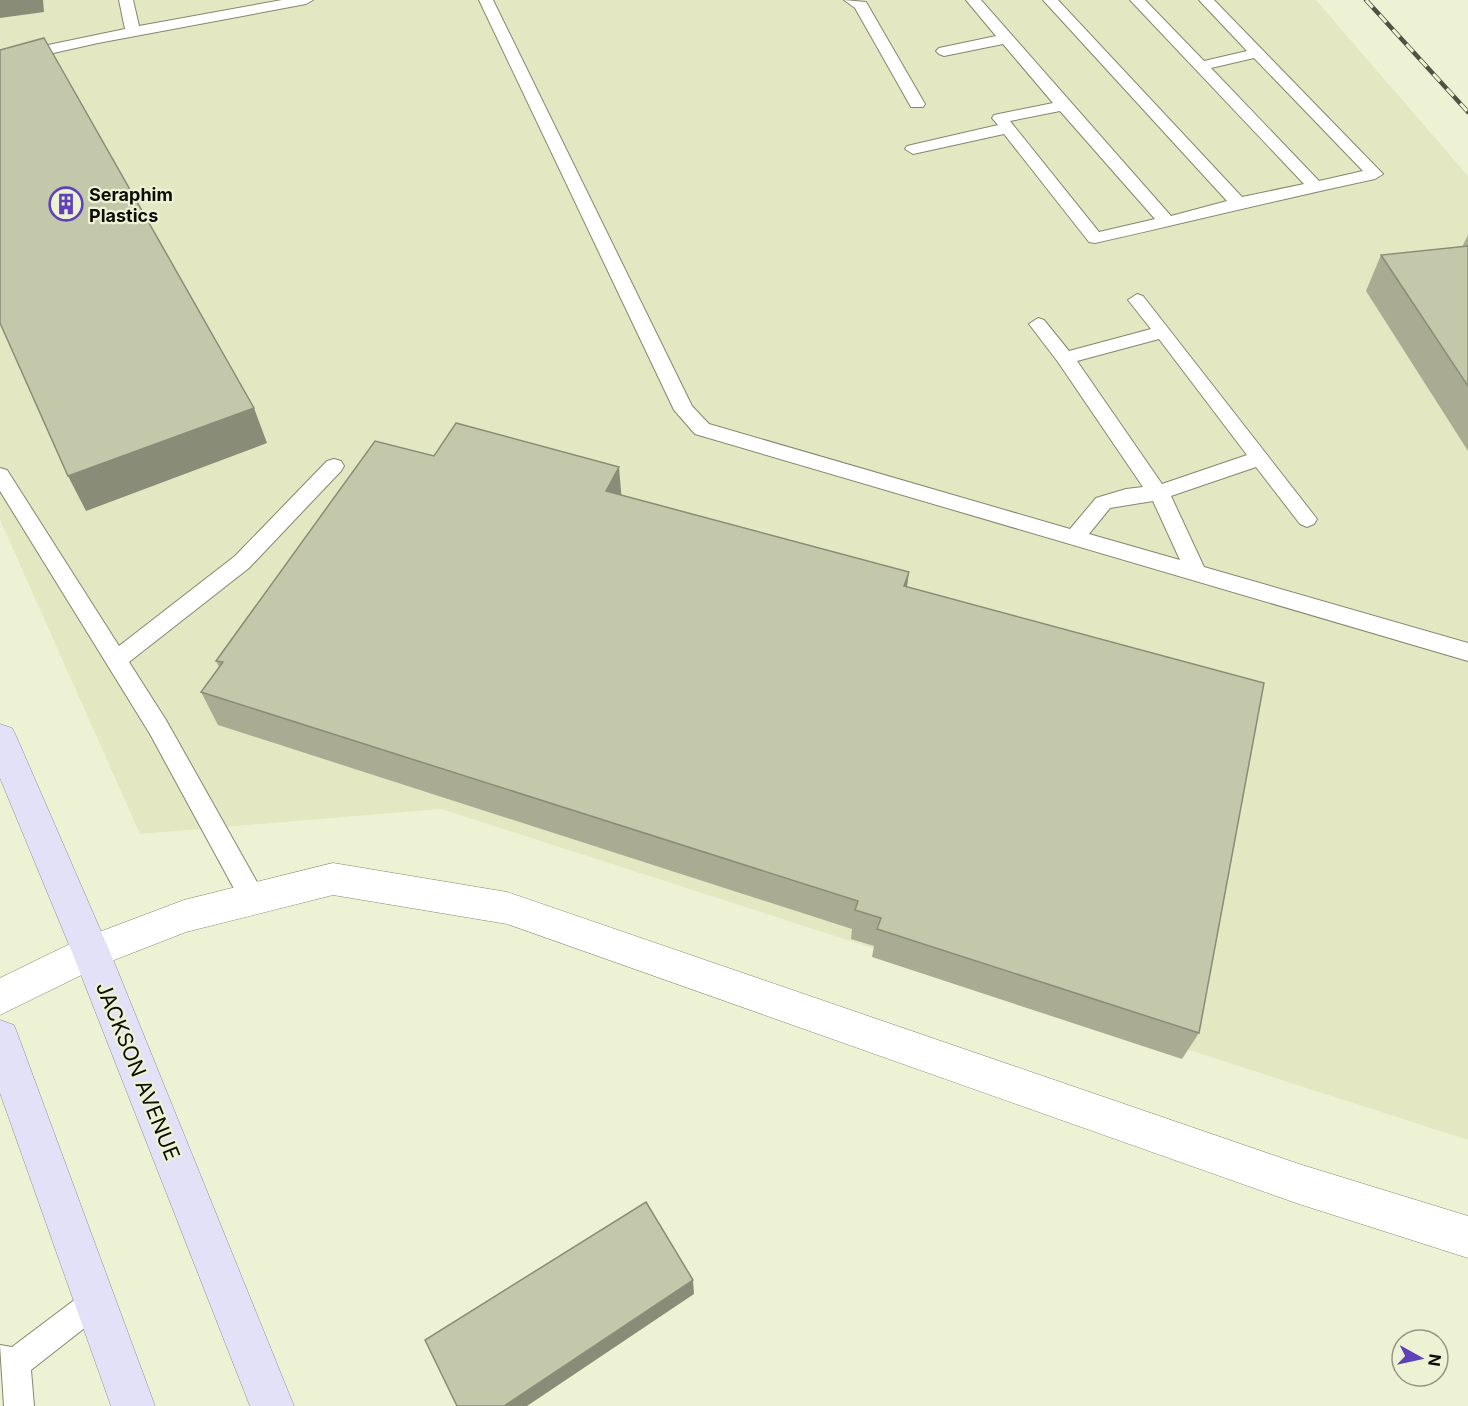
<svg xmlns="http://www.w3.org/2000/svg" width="1468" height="1406" font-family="Inter,sans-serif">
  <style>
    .built { fill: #e3e8c2 }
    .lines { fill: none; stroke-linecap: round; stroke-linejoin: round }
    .lane-casing { stroke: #84876c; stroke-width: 2 }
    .street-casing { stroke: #84876c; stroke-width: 1 }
    .primary-casing { stroke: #8b8a9f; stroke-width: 1 }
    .lane { fill: #fff; fill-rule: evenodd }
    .street { fill: #fff; fill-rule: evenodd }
    .primary { fill: #e3e1f7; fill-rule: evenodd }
    .rail-casing { stroke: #505243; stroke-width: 4.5 }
    .rail { stroke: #eef2d4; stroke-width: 3; stroke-dasharray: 10; stroke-linecap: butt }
    .wall { fill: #a9ac92 }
    .shaded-wall { fill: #898c77 }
    .building { fill: #c4c8aa; stroke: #898c77; stroke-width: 1.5 }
    .labels { text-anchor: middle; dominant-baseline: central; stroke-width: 4.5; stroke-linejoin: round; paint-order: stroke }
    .far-poi-label { font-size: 18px; font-weight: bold; fill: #0c0d04; stroke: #eef2d4; text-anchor: start }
    .street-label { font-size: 21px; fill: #0c0d04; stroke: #eef2d4 }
  </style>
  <rect width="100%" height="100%" fill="#eef2d4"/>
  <polygon class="built" points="0,0 1316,0 1468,176 1468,1140 441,809 140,834 0,520"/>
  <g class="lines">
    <g class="lane-casing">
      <g id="lane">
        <polygon points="119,0 133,0 139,26 282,0 313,0 306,4 98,43 0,65 0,55 125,29"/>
        <path d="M479,0H493L692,406L709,424L1070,529L1096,498L1126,489L1143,487L1058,362L1029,324L1038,318L1044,320L1069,351L1151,329L1128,300L1137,294L1143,296L1317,519L1314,524L1307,527L1300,524L1256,467L1171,496L1204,567L1468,643V661L695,434L674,410ZM1159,339L1247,455L1162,484L1077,361ZM1153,501L1180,560L1089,534L1110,508Z"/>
        <polygon points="844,0 866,2 925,104 923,107 911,107 855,8"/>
        <path d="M966,0H981L1171,216L1227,201L1043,0H1058L1242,197L1304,184L1130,0H1145L1204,61L1247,51L1199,0H1214L1383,174L1375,179C1281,199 1189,222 1095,243L1089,242L1004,134L913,154L905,149L907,146L998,125L992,118L994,115L1053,103L1003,44L944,56L939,54L936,51L939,48L996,36ZM1254,58L1363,171L1319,181L1211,68ZM1060,111L1155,219L1099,232L1010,121Z"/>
        <polygon points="334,459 341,461 344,466 341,471 249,568 129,662 166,720 262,891 265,899 262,907 253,910 244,907 150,734 0,491 0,468 7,470 119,646 235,556 327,461"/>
        <polygon points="95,1287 105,1292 110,1302 105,1312 31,1370 34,1406 4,1406 0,1345 12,1347 85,1292"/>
      </g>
    </g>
    <g class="street-casing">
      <polygon id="street" points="333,863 507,892 1299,1164 1468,1216 1468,1258 1299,1204 507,924 333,895 186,932 104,964 0,1015 0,978 78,940 184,900"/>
    </g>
    <g class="primary-casing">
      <g id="primary">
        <polygon points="0,724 12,728 17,738 110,952 294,1406 250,1406 72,952 0,778"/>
        <polygon points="0,1020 14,1025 19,1038 155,1406 111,1406 0,1093"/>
      </g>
    </g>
    <use href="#lane" class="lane"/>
    <use href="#street" class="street"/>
    <use href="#primary" class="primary"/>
    <g class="rail-casing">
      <polyline id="rail" points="1366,0 1468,112"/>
    </g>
    <use href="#rail" class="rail"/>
  </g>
  <g class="wall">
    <polygon points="1468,235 1468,451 1366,291 1381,255 1462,247"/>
    <polygon points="434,456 622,495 909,572 907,586 1199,1033 1182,1059 872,957 874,946 851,939 852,929 218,725 201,692 219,667 216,661"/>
  </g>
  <g class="shaded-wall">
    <polygon points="0,0 43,0 44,12 0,18"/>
    <polygon points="254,408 267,443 86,511 68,476"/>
    <polygon points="619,467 622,502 606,491"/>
    <polygon points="909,572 904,606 904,586"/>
    <polygon points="693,1280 694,1294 527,1406 504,1406"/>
  </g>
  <g class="building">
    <polygon points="44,38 254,408 68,476 0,323 0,50"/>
    <polygon points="1468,246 1468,386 1381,255"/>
    <polygon points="456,423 619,467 606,491 909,572 904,586 1264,683 1199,1033 877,929 881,918 855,910 858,901 201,692 223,662 216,661 375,441 434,456"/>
    <polygon points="646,1202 693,1280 504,1406 457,1406 425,1340"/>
  </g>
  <defs>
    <g id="building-ring" transform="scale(1.725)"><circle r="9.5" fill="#eef2d4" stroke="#5f41ba" stroke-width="1.5"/><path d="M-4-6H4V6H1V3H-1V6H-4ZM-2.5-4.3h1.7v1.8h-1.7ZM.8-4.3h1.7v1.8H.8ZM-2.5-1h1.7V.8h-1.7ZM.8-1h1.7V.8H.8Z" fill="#5f41ba"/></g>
  </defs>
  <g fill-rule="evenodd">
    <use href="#building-ring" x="66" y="204"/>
  </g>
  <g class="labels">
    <g class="far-poi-label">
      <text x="89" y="194">Seraphim<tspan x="89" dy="21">Plastics</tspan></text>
    </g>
    <g class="street-label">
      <text transform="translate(138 1071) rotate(68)">JACKSON AVENUE</text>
    </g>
  </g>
  <g transform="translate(1420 1358) rotate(98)"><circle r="28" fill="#eef2d4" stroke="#949681" stroke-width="1.5"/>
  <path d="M0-4.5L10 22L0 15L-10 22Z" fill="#5f41ba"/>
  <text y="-9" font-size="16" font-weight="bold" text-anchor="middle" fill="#0c0d04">N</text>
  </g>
</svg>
